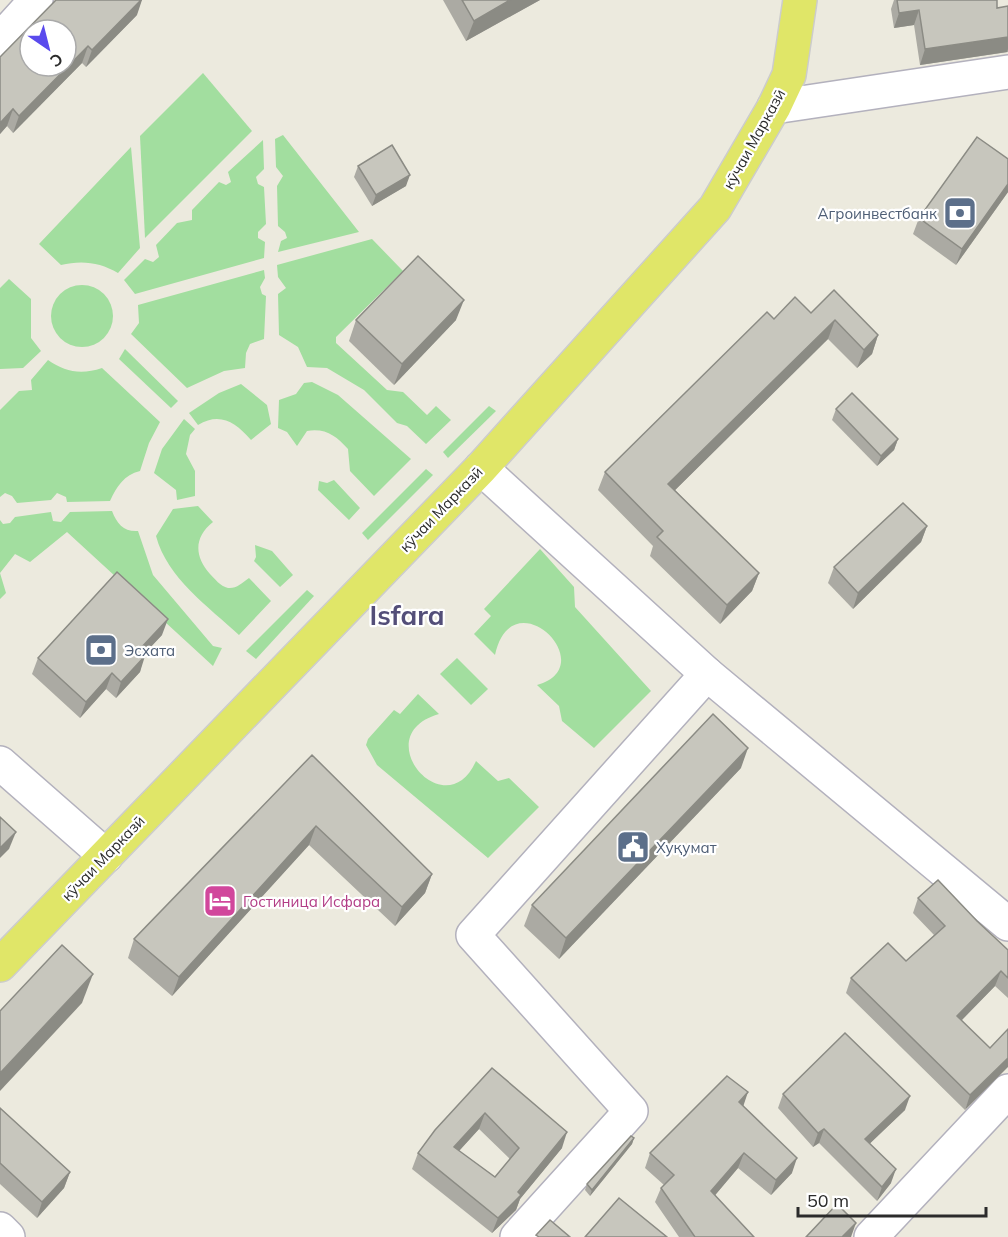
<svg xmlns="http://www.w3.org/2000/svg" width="1008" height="1237" font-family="Mulish,sans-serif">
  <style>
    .green { fill: #a2de9f }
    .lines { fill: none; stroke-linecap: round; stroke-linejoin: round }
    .minor-casing { stroke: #b3b1bd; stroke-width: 36 }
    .major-casing { stroke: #ccc; stroke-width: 36 }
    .minor { stroke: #fff; stroke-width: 33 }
    .major { stroke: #e0e668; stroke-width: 33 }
    .wall { fill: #abaaa3; fill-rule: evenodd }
    .shaded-wall { fill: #8b8b84 }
    .building { fill: #c7c6bd; stroke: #8b8b84; stroke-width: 1.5; fill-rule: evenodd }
    .labels { text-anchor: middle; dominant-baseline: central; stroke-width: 4.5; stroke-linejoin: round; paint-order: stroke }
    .street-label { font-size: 15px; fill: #2b2b2b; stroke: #fff }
    .service-label { font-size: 15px; fill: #4e5e75; stroke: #fff; text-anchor: start }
    .hotel-label { font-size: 15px; fill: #b23c85; stroke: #fff; text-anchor: start }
    .town-label { font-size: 27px; font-weight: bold; fill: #534e78; stroke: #fff }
  </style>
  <rect width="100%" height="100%" fill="#eceade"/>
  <g class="green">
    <polygon points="203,73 252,131 145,238 140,136"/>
    <polygon points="283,135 359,232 278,252 281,241 287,238 285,232 278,226 277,186 283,176 276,167 275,139"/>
    <polygon points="263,140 264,169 256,177 258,184 264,187 266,224 258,232 258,238 265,242 264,258 135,294 124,280 145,259 153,262 159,257 156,245 177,223 192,220 192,210 219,182 226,185 231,182 228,172"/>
    <path d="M131,147L140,248L118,273C100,262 81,260 61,265L39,244Z"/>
    <polygon points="372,239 403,271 336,337 336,343 387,390 403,392 427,415 436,406 451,420 426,444 407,426 397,423 364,390 327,368 307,367 298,347 279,335 278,294 286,288 278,277 277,265"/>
    <polygon points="264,270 265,278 260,287 262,294 266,296 264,339 250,344 246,353 245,368 224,371 187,388 131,334 139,323 138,305"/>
    <polygon points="9,279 31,299 31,338 41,351 23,368 0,369 0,288"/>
    <circle cx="82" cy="316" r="31"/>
    <polygon points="125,349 178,401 171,408 119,359"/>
    <path d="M48,360C65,372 81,375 102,368L160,422L149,443L140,471C124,475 117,486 110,501L67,502L66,497L57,493L51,500L17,503L12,496L5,493L0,497V410L19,391L32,390L31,380Z"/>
    <path d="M312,382L338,395L411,459L374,496L350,471L348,449C336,436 326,428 307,431L297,446L287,432L278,428L279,400L296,394L304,383Z"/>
    <path d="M241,384L267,405L271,424L251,440C235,422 220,412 198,425L189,413L219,393Z"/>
    <polygon points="489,406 496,411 448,458 443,452"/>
    <polygon points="184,419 195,429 190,435 186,454 195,471 195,496 177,500 176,490 154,473 162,449"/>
    <polygon points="426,469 433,475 368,540 362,533"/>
    <polygon points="334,480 360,508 349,520 318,490 319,481 327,483"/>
    <path d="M198,506L213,522C194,537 194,556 210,574C215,579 220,586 228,588C236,589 242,583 249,578L271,601L239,635C209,607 167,578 156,536L173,509Z"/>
    <path d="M112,511C117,524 124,532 138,531L153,575L213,646L222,648L213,666L67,532L30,562L15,554L0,573L6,593L0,599V520L3,524L10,523L15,517L51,512L53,521L61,522L70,512Z"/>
    <polygon points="255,545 272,551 293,575 280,587 254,561 256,557"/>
    <path d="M540,549L574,587L575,607L651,691L594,748L562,721L559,706L537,685C604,666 512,576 495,655L474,634L491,616L484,609Z"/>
    <polygon points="307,590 314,596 256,659 246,651"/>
    <polygon points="457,658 488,689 471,705 440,674"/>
    <path d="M418,694L439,714C365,735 446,829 476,761L498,781L509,778L539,807L488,858L377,765L366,745L368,739L394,710L400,714Z"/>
  </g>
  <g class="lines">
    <g class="minor-casing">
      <g id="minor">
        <polyline points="0,40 36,0"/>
        <polyline points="774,107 1008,72"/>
        <polyline points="481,468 707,674 473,935 631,1111 517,1237"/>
        <polyline points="707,674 1008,924"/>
        <polyline points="0,763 106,856"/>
        <polyline points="0,1229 8,1237"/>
        <polyline points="871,1237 1008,1091"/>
      </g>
    </g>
    <g class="major-casing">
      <polyline id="major" points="0,965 481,468 715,208 774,107 789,75 800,0"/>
    </g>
    <use href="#minor" class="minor"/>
    <use href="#major" class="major"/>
  </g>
  <g class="wall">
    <polygon points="443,0 540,0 466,41"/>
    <polygon points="894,0 997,0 997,8 1008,6 1008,52 920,65 914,25 894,28 891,9"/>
    <polygon points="137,15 86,67 82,63 13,133 7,126 0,134 0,57"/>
    <polygon points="1008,159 1008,192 956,265 913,234 919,218"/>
    <polygon points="358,166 406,186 372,206 354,177"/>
    <polygon points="834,290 878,335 872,354 857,368 828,339 675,490 759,573 752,591 720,624 650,556 653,546 598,490 605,472 774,319 811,313"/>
    <polygon points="356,320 456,320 394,385 349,341"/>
    <polygon points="836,409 898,439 894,450 877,466 832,420"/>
    <polygon points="927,526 921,542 853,609 828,583 834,567"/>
    <polygon points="162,635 144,654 140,672 116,698 106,689 80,718 32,674 38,658"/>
    <polygon points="312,755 432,874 425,893 395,926 309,845 172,996 128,958 134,939"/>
    <polygon points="741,768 559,959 524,926 532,905"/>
    <polygon points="918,898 977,921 1008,950 1008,998 995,986 961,1021 990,1048 965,1110 846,993 851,978 906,961 934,935 913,913"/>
    <path d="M492,1068L562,1148L520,1199L516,1210L492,1233L412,1169L418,1153ZM479,1129L510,1159L495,1177L459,1151Z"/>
    <polygon points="783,1094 905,1110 869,1144 891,1183 877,1201 819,1143 813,1147 778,1108"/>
    <polygon points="743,1106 792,1173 771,1195 738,1168 715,1195 754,1237 679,1237 655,1202 661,1188 664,1185 645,1168 650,1153"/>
    <polygon points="0,1108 70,1172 64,1188 37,1218 0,1184"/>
    <polygon points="634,1138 632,1144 590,1196 585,1190 587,1184"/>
  </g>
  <g class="shaded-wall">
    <polygon points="141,0 142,0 137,15 86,67 92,50"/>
    <polygon points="510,0 540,0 466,41 474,21"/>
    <polygon points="919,10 914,25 894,28 899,13"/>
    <polygon points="1008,37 1008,49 1007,52 920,65 925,49"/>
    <polygon points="88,46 82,63 13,133 19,116"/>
    <polygon points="13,109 7,126 0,134 0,123"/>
    <polygon points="410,175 406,186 372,206 376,195"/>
    <polygon points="1008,184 1008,192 956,265 962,249"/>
    <polygon points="464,300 456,320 394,385 402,364"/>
    <polygon points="835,320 828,339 662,503 668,484"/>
    <polygon points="878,335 872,354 857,368 864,350"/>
    <polygon points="898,439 894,450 877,466 881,456"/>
    <polygon points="927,526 921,542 853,609 858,593"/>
    <polygon points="759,573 752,591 720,624 727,605"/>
    <polygon points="168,619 162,635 133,666 139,650"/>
    <polygon points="145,656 140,672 116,698 121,682"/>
    <polygon points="112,673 106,689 80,718 86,702"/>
    <polygon points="748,748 741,768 559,959 566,938"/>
    <polygon points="316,826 309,845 172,996 179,977"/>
    <polygon points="16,832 9,849 0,858 0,848"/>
    <polygon points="432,874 425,893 395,926 402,907"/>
    <polygon points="1001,971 995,986 951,1031 957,1016"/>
    <polygon points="93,974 82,1003 0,1091 0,1073"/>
    <polygon points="1008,1058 1008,1067 965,1110 970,1095"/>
    <polygon points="748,1092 743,1107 739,1102"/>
    <polygon points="910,1096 905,1110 860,1153 865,1139"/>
    <polygon points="485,1113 479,1129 448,1163 454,1147"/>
    <polygon points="824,1129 819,1143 813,1147 818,1133"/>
    <polygon points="567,1132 562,1148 520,1199 516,1210 492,1233 498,1218"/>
    <polygon points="634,1138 632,1144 590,1196 592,1190"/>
    <polygon points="744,1153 738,1168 706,1206 711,1191"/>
    <polygon points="797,1158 792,1173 771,1195 776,1180"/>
    <polygon points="896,1169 891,1183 877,1201 882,1187"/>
    <polygon points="70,1172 64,1188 37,1218 42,1202"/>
    <polygon points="856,1223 851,1237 842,1237"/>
  </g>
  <g class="building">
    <path d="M56,0H141L92,50L88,46L19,116L13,109L0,123V57ZM30,30H66V66H30Z"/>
    <polygon points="462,0 510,0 474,21"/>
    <polygon points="897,0 997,0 997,8 1008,6 1008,37 925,49 919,10 899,13"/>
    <polygon points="977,137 1008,159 1008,184 962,249 919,218"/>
    <polygon points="392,145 410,175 376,195 358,166"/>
    <polygon points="418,256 464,300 402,364 356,320"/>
    <polygon points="834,290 878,335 864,350 835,320 668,484 759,573 727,605 657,537 663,531 605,472 767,312 774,319 795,297 811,313"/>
    <polygon points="852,393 898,439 881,456 836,409"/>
    <polygon points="903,503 927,526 858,593 834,567"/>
    <polygon points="117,572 168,619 139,650 145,656 121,682 112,673 86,702 38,658"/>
    <polygon points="713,714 748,748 566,938 532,905"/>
    <polygon points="312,755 432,874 402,907 316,826 179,977 134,939"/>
    <polygon points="0,817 16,832 0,848"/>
    <polygon points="938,880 977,921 1008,950 1008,978 1001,971 957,1016 990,1048 1008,1029 1008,1058 970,1095 851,978 888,943 906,961 945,926 918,898"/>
    <polygon points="62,945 93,974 0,1073 0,1011"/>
    <polygon points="845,1033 910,1096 865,1139 896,1169 882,1187 824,1129 818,1133 783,1094"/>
    <path d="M492,1068L567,1132L518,1192L521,1195L498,1218L418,1153L435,1130ZM485,1113L519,1148L495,1177L454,1147Z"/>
    <polygon points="727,1076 748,1092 739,1102 797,1158 776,1180 744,1153 711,1191 754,1237 695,1237 661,1188 674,1175 650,1153"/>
    <polygon points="0,1108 70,1172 42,1202 0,1163"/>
    <polygon points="631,1136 634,1138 592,1190 587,1184"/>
    <polygon points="619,1198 667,1237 585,1237"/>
    <polygon points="837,1204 856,1223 842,1237 806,1237"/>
    <polygon points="550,1220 570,1237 539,1237 536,1235"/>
  </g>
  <defs>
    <g id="bank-square" transform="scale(1.725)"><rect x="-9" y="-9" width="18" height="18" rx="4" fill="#5c6f8a" stroke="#fff"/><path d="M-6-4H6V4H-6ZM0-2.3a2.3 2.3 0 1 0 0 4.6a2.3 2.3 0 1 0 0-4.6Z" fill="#fff"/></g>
    <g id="civic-square" transform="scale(1.725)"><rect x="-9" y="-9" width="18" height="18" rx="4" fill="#5c6f8a" stroke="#fff"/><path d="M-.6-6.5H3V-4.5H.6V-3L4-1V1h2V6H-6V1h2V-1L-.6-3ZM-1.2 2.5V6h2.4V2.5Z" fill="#fff"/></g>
    <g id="hotel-square" transform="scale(1.725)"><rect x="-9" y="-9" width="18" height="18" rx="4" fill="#d1479c" stroke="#fff"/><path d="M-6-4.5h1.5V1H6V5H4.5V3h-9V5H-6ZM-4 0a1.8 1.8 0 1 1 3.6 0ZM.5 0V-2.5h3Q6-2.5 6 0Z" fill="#fff"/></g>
  </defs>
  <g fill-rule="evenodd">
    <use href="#bank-square" x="960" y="213"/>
    <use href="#bank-square" x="101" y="650"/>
    <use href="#civic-square" x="633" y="847"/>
    <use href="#hotel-square" x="220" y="901"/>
  </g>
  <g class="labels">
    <g class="street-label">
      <text transform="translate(754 139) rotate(-61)">кӯчаи Марказӣ</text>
      <text transform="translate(441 509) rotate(-46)">кӯчаи Марказӣ</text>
      <text transform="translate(103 858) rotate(-46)">кӯчаи Марказӣ</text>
    </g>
    <g class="service-label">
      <text x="937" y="213" text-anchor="end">Агроинвестбанк</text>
      <text x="124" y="650">Эсхата</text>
      <text x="656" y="847">Хуқумат</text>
    </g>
    <g class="hotel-label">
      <text x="243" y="901">Гостиница Исфара</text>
    </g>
    <g class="town-label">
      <text x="407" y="615">Isfara</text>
    </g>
  </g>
  <g transform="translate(48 48) rotate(145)"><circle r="28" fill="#ffffff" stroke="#aaaaaa" stroke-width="1.5"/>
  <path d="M0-4.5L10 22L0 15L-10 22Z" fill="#5a4aed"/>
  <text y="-9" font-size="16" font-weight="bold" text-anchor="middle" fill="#2b2b2b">С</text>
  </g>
  <path d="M798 1207v9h188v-9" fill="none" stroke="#2b2b2b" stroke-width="3"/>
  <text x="807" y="1207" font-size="18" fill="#2b2b2b" stroke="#ffffff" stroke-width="4.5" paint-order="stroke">50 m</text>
</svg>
